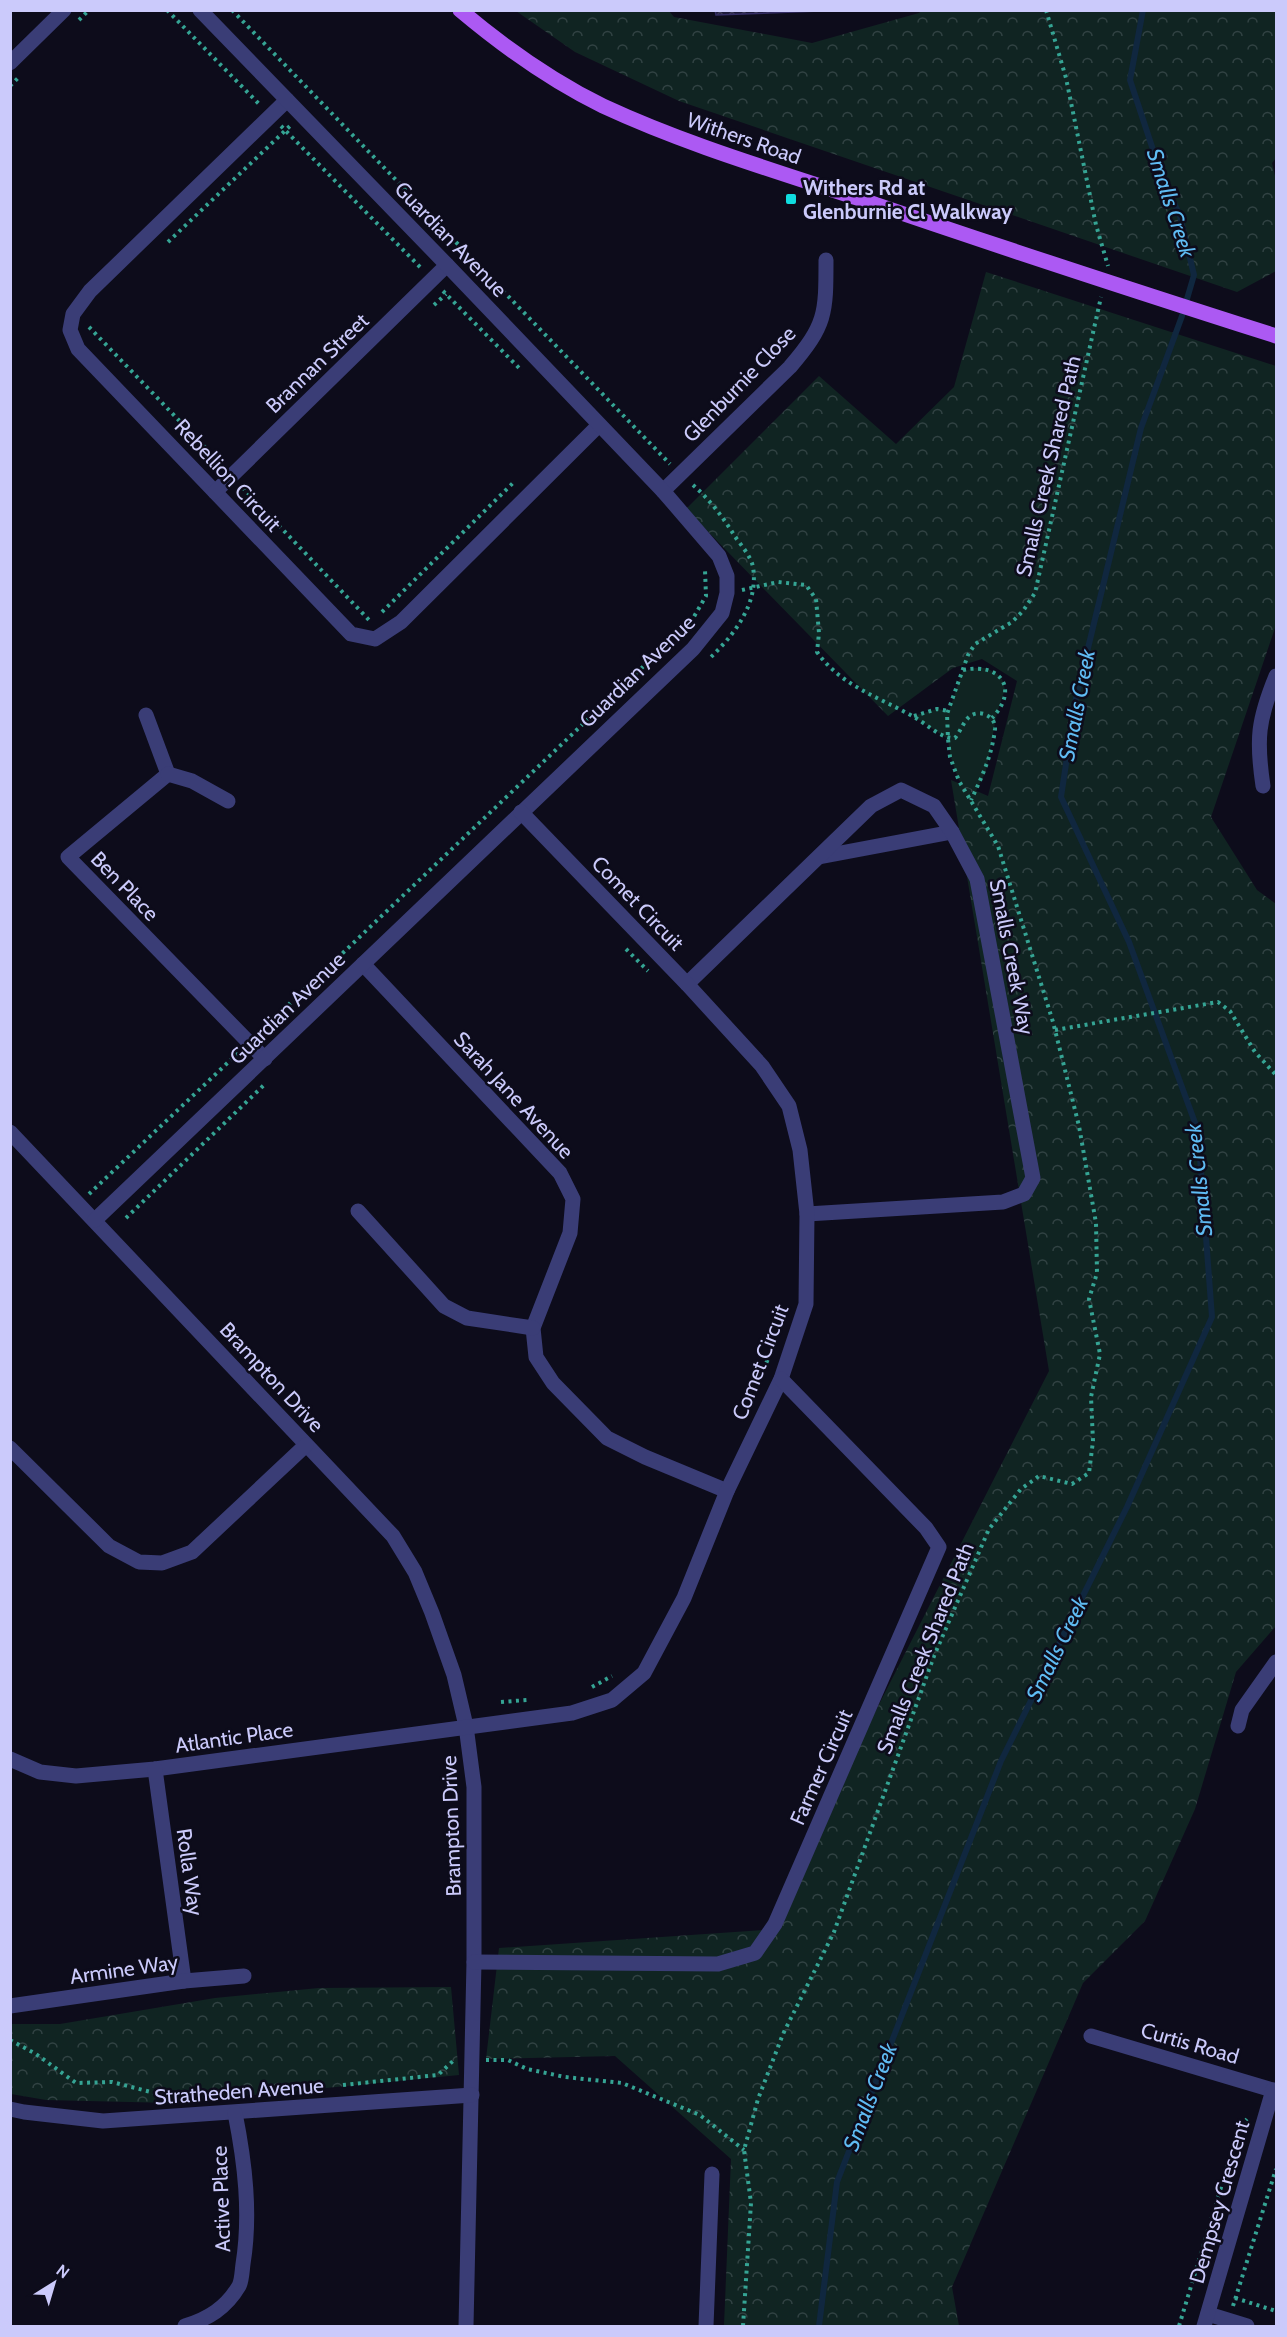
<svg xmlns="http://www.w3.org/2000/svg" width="1287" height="2337" font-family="Cabin,sans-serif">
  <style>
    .green { fill: #102422 }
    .forest { fill: url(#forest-crowns) }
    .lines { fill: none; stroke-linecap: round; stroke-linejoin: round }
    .stream { stroke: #10273f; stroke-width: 6 }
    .building { fill: url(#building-cross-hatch); stroke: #342d64; stroke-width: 1.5 }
    .path { stroke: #35a494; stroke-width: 4; stroke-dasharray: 3 4.5; stroke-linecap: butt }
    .minor { stroke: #3a3d76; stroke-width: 15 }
    .major { stroke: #ac59f3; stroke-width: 15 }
    .poi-dot { fill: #10dde0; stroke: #0d0c1b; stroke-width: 2 }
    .labels { text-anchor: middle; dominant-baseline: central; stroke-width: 5; stroke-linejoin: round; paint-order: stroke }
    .street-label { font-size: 21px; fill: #cbcafb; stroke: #0d0c1b }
    .poi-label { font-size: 21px; font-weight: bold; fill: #cbcafb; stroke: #0d0c1b; text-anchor: start }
    .water-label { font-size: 22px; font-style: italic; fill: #5fbbf3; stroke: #0d0c1b }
  </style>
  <defs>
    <pattern id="forest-crowns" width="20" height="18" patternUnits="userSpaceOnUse" patternTransform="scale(1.5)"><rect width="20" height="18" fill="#102422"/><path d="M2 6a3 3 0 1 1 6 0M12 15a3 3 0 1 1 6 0" fill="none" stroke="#314243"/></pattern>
    <pattern id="building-cross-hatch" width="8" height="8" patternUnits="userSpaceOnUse" patternTransform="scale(1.5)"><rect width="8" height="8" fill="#1d1a3a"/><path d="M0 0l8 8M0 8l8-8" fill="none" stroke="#3c3a57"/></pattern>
  </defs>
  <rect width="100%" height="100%" fill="#0d0c1b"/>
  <path class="green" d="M974,668H986L996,673L1002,679L1005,689L997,713L986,771L971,801C958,781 950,762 948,739L913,716L937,709L949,711L962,672Z"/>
  <g class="forest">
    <polygon points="516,11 669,11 674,17 812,43 919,13 921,11 1276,11 1276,158 1272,163 1276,180 1276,271 1237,292 679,101 575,52"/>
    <polygon points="986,272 1276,366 1276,625 1211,817 1257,890 1276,904 1276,1626 1236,1672 1195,1809 1145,1921 1083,1983 952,2287 959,2326 724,2326 731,2159 615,2056 486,2059 499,1948 764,1930 1049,1371 951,780 988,796 1017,681 982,659 953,668 888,716 686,509 819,376 896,444 954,387"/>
    <polygon points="451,1987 459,2075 172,2103 46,2100 11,2094 11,2024 60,2024 215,1998 319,1988"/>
  </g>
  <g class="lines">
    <polyline class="stream" points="819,2326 837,2182 1001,1761 1127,1507 1212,1317 1198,1131 1129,942 1061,797 1076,698 1141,428 1182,316 1194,275 1180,216 1161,174 1130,80 1143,10"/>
  </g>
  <polygon class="building" points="715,10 846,10 716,15"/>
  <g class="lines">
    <g class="path">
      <polyline points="167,10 261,106"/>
      <polyline points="232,10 670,464"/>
      <polyline points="1046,10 1066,78 1096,225 1108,266"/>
      <polyline points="79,20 89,10"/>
      <polyline points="10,86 19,77"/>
      <polyline points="281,126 421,268"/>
      <polyline points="168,242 291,125"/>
      <polyline points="443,291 522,371"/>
      <polyline points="434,305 446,294"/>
      <polyline points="89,327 221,464"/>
      <path d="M693,485C709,499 723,517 734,535C740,544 751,556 753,567C759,604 734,635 709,659"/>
      <polyline points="245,487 244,489 370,621"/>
      <path d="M742,590L778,582L806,585L816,599L819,633L817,652C841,686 879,697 914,717C927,724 941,739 955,738C960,732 963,723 968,718C977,708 996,715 995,729C992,755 982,777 971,800"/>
      <polyline points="382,612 515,481"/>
      <path d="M963,670C1002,662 1019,690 992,718"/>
      <polyline points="914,716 937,709 949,711"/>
      <polyline points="626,949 648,971"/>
      <polyline points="1055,1030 1218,1002 1230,1011 1255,1052 1276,1075"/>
      <polyline points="261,1031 692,620 706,596 705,570"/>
      <polyline points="89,1194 238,1053"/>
      <polyline points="126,1218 264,1085"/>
      <polyline points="754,1390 768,1359"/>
      <polyline points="592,1687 612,1676"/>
      <polyline points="501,1702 527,1700"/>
      <polyline points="10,2040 36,2054 76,2083 112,2082 174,2098"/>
      <polyline points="486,2060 508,2060 527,2069 565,2077 622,2083 700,2115 744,2150"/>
      <polyline points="343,2085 438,2075 454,2060"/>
      <polyline points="1235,2298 1276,2311"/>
      <polyline points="1233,2306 1276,2169"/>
      <polyline points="743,2326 751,2203 744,2150 758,2099 783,2034 834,1932 934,1656 989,1529 1021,1489 1039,1476 1072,1484 1089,1473 1093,1441 1091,1397 1100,1354 1089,1299 1097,1273 1096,1223 1079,1126 1053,1022 998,846 959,781 950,757 948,739 947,714 968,655 975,644 1012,622 1023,611 1035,593 1101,297"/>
      <polyline points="1179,2326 1239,2128 1247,2119"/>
    </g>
    <g class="minor">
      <polyline points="10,63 64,10"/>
      <polyline points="287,100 90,291 73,314 70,330 78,349 351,634 375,639 401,622 599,425"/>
      <path d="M663,491L790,367C826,325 826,314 826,260"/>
      <polyline points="215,492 447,265"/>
      <polyline points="146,715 168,774"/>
      <polyline points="168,774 68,857 265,1059"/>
      <polyline points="168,774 192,781 228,801"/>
      <path d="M1263,786C1256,739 1258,720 1276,676"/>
      <polyline points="819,857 952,832"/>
      <polyline points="363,964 560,1173 573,1199 570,1233 533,1328 536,1357 553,1383 607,1438 645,1457 727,1491"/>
      <polyline points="687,984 871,806 901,790 934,806 952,832 977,879 1033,1178 1024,1194 1003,1202 807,1214"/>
      <polyline points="10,1132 393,1536 415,1572 432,1613 454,1675 466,1726 474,1787 474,1962 466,2326"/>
      <polyline points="358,1211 444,1306 467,1318 533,1328"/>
      <polyline points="95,1220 693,649 722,613 727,593 727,576 719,556 663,491 447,265 200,10"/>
      <polyline points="10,1448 109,1546 139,1562 162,1563 192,1552 306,1445"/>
      <polyline points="1238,1726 1242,1710 1276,1662"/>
      <polyline points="10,1759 40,1772 76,1776 155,1769 572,1713 612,1700 644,1673 684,1598 727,1491 781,1379 806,1304 807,1214 800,1150 789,1106 762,1066 687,984 521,812"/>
      <polyline points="155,1769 184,1981"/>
      <polyline points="474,1962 718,1964 755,1953 775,1924 939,1547 926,1528 781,1379"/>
      <polyline points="10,2006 184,1981 244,1976"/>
      <polyline points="1091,2036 1276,2091"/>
      <polyline points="10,2109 24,2112 103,2121 472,2095"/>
      <polyline points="1208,2314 1247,2326"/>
      <path d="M185,2326C208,2319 226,2308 239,2286C242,2280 242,2271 243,2264C251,2214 245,2163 235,2113"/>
      <polyline points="706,2326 712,2174"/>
      <polyline points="1204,2326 1273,2090"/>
    </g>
    <path class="major" d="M460,10C504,47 552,81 603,106C687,145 776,171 863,200C1000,247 1138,292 1276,336"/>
  </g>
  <rect class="poi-dot" x="785" y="193" width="12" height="12" rx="3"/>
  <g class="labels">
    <g class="street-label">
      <text transform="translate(744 138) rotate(19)">Withers Road</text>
      <text transform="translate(451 239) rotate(46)">Guardian Avenue</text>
      <text transform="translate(317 363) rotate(-44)">Brannan Street</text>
      <text transform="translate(739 384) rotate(-46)">Glenburnie Close</text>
      <text transform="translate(1048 466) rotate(-77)">Smalls Creek Shared Path</text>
      <text transform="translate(228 475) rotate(47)">Rebellion Circuit</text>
      <text transform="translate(637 671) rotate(-44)">Guardian Avenue</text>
      <text transform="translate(125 886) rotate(46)">Ben Place</text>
      <text transform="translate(638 903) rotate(46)">Comet Circuit</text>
      <text transform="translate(1012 957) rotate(79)">Smalls Creek Way</text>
      <text transform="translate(287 1008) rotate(-44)">Guardian Avenue</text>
      <text transform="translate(514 1095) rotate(47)">Sarah Jane Avenue</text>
      <text transform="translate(760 1362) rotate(-69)">Comet Circuit</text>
      <text transform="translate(272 1377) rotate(47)">Brampton Drive</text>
      <text transform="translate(925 1648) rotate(-68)">Smalls Creek Shared Path</text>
      <text transform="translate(234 1737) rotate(-8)">Atlantic Place</text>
      <text transform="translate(821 1767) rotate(-66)">Farmer Circuit</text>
      <text transform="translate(451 1826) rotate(-92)">Brampton Drive</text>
      <text transform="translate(190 1872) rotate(82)">Rolla Way</text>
      <text transform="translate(124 1969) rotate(-8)">Armine Way</text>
      <text transform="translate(1190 2043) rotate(16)">Curtis Road</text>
      <text transform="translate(239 2091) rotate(-4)">Stratheden Avenue</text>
      <text transform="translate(221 2199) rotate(-92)">Active Place</text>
      <text transform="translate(1219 2202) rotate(-74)">Dempsey Crescent</text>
    </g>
    <g class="poi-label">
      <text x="803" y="187">Withers Rd at<tspan x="803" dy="24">Glenburnie Cl Walkway</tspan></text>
    </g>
    <g class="water-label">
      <text transform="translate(1171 203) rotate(72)">Smalls Creek</text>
      <text transform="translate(1077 705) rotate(-79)">Smalls Creek</text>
      <text transform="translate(1199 1180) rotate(-96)">Smalls Creek</text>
      <text transform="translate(1057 1649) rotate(-64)">Smalls Creek</text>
      <text transform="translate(870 2097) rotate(-69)">Smalls Creek</text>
    </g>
  </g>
  <rect width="1287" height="2337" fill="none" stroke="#cbcafb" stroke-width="24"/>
  <g transform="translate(54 2283) rotate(37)" stroke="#0d0c1b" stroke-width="4.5" paint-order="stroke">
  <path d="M0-4.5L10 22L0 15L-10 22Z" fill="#cbcafb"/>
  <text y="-9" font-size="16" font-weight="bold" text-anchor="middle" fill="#cbcafb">N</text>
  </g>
</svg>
